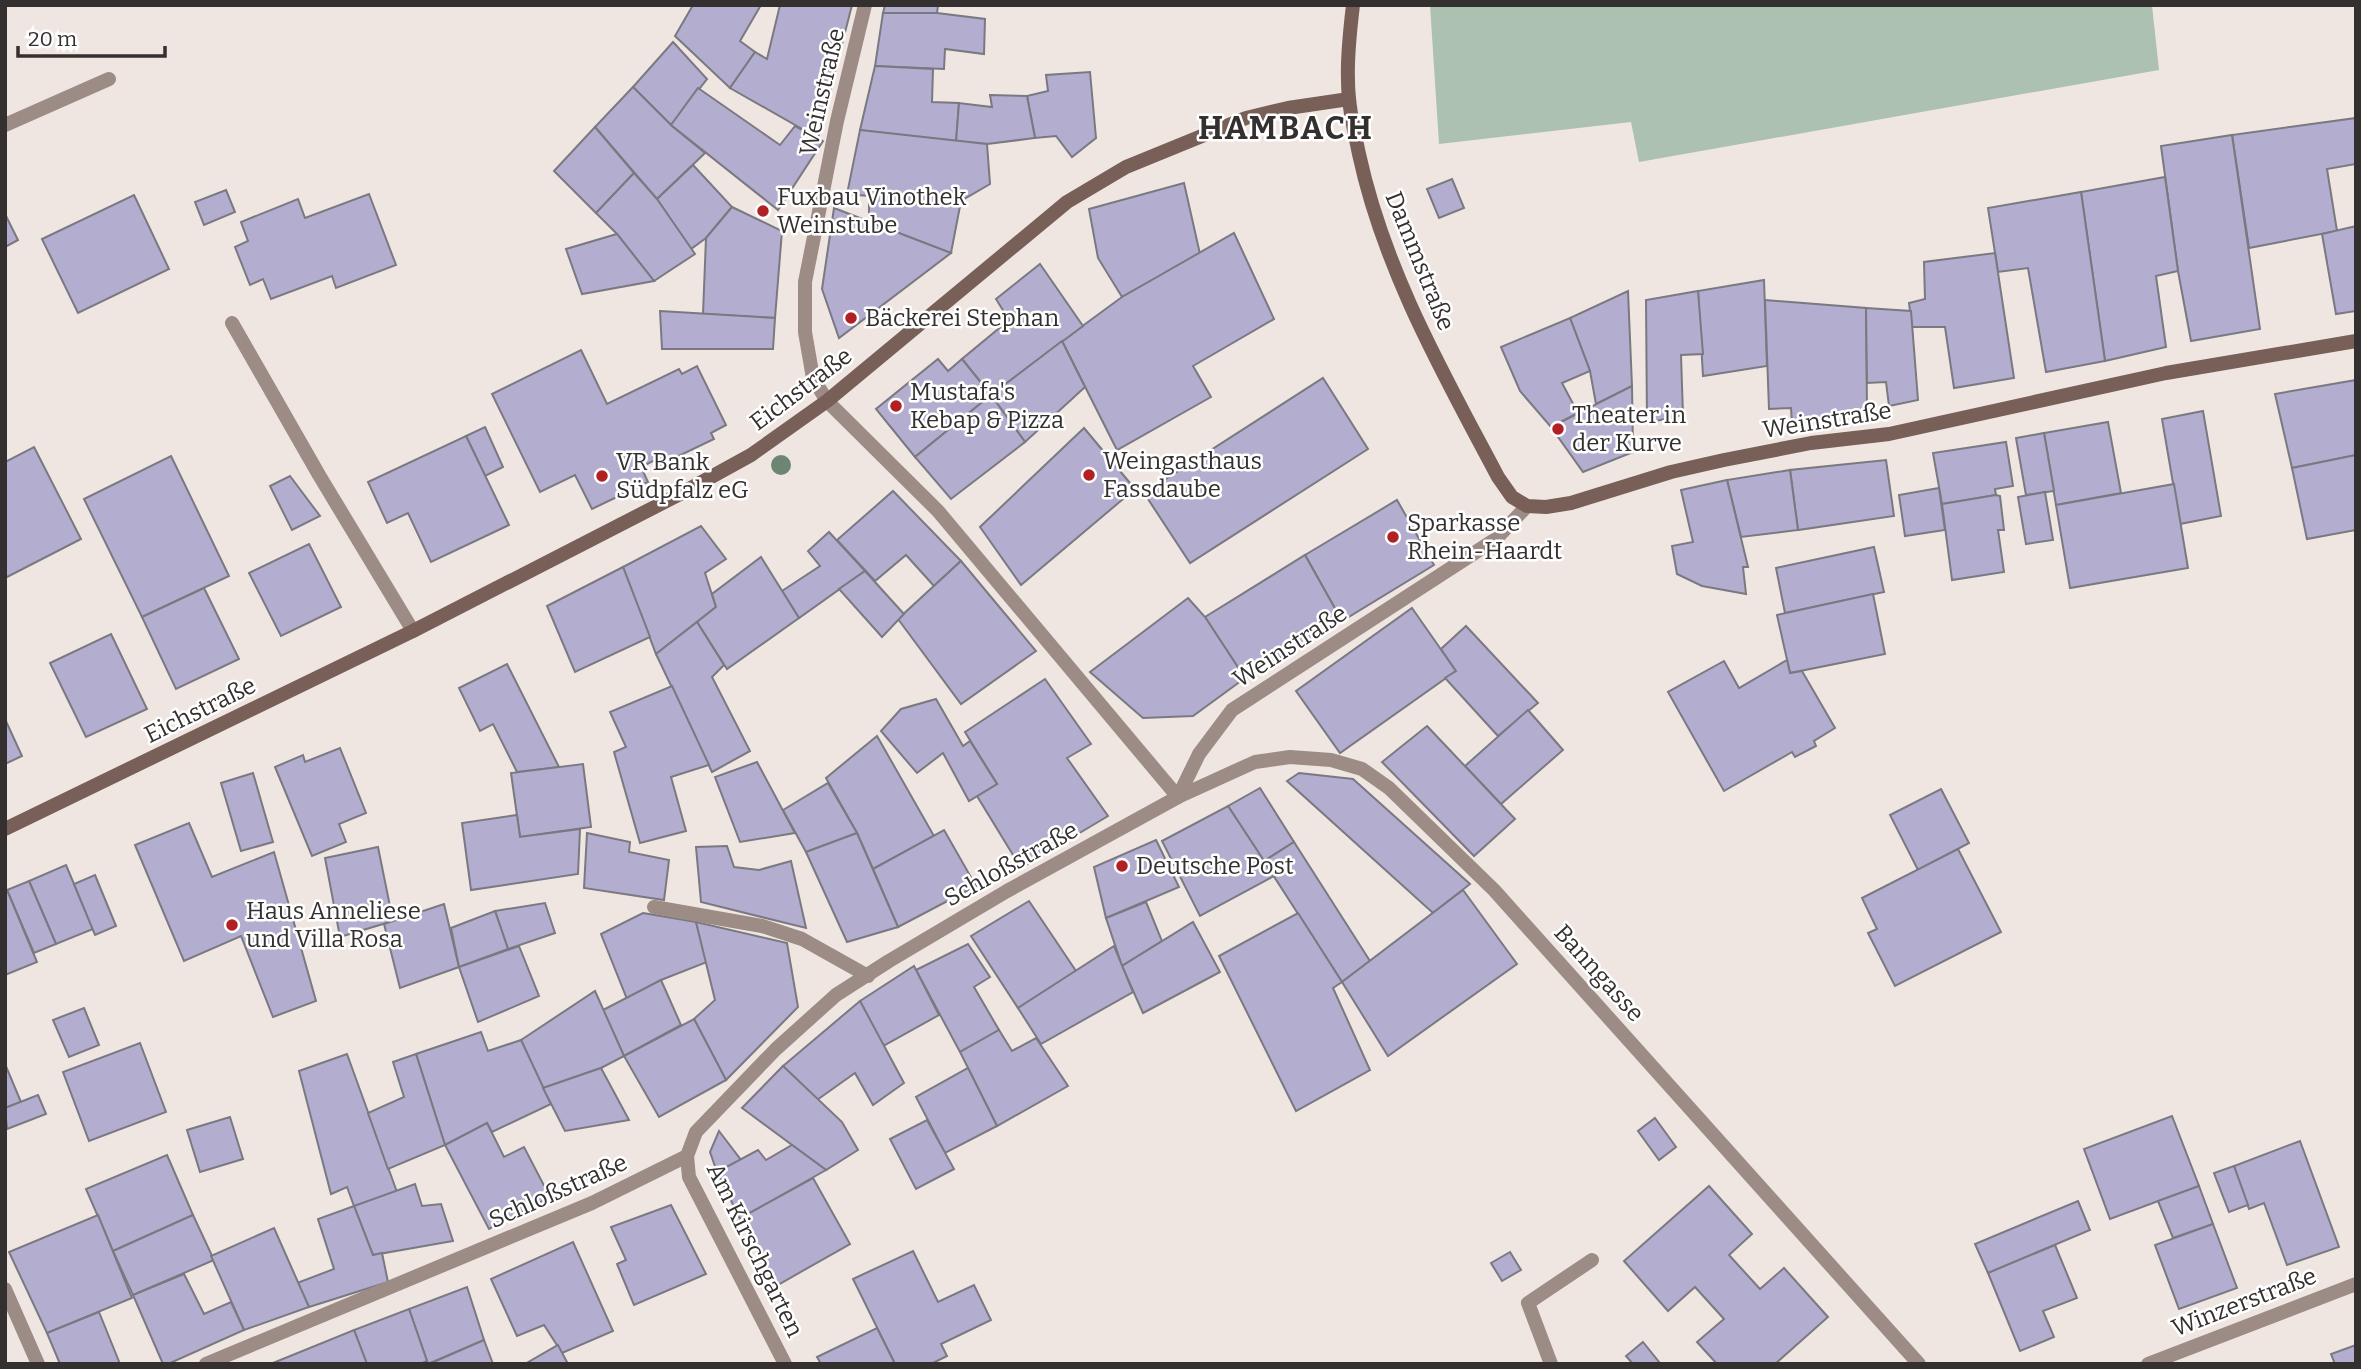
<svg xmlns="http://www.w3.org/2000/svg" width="2361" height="1369" font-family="Bitter,serif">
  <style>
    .green { fill: #adc1b1 }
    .building { fill: #b3add0; stroke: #7a7981; stroke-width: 2 }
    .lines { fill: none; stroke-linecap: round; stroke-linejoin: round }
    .lane { stroke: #9d8b86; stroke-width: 14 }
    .street { stroke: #9d8b86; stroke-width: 14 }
    .secondary { stroke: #785f58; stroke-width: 14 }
    .tree { fill: #6c8672 }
    .poi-dot { fill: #b12022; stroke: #fff; stroke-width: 2.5 }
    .labels { text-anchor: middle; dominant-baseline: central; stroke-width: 5; stroke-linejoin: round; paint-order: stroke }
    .street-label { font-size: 24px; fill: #34302f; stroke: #fff }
    .poi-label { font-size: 24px; fill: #34302f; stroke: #fff; text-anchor: start }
    .district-label { font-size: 32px; font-weight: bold; letter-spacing: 2px; fill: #34302f; stroke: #fff }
  </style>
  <rect width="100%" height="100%" fill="#efe6e2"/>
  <polygon class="green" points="1430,5 2152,5 2159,70 1639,162 1631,122 1439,144"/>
  <g class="building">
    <polygon points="693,5 761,5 740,41 755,52 730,88 675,36"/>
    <polygon points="780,5 852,5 818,138 730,88 755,52 767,59"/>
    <polygon points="885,5 938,5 937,13 883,13"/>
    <polygon points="883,13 937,13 985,19 984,54 945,49 944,69 875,66"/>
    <polygon points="673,42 707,79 671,125 633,87"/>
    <polygon points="875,66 933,69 932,102 959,103 956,142 860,130"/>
    <polygon points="1090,72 1096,138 1072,157 1056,136 1035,138 1027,96 1048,91 1046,75"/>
    <polygon points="633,87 671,125 705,153 657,199 595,127"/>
    <polygon points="698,88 780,145 795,126 823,141 778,210 671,125"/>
    <polygon points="990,95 1027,96 1035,138 987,144 956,142 959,103 992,107"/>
    <polygon points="2356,118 2356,164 2327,169 2337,231 2249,248 2232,135"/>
    <polygon points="595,127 634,173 596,213 554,171"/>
    <polygon points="860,130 987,144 990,184 961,201 951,253 869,222 869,196 847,194"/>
    <polygon points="2232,135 2260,329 2191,341 2178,271 2161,146"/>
    <polygon points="693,165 732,207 706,238 691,249 657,199"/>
    <polygon points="634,173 657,199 695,254 654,281 617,234 596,213"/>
    <polygon points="2165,177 2178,271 2156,276 2166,347 2105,361 2081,192"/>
    <polygon points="1452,179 1464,208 1439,218 1427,189"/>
    <polygon points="1184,183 1200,254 1122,297 1098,258 1089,209"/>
    <polygon points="226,190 235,212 204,225 195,202"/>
    <polygon points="2081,192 2105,361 2046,372 2028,268 1998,272 1988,208"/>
    <polygon points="369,194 396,265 336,288 332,276 271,299 263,279 250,285 235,247 248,241 241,222 298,199 305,218"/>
    <polygon points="134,195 169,269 78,313 42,239"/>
    <polygon points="732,207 782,231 775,318 703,314 706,238"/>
    <polygon points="834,208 951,253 839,338 822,289"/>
    <polygon points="5,214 18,240 5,247"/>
    <polygon points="2356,226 2356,311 2336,314 2322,234"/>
    <polygon points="1234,233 1274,319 1193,366 1211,397 1117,450 1062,341 1122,297"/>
    <polygon points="617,234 654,281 582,294 566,249"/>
    <polygon points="1995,253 2014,378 1954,388 1945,327 1912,327 1909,303 1925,299 1924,262"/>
    <polygon points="1040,264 1083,326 991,395 962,359 1009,320 996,299"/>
    <polygon points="1764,280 1767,366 1703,376 1698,291"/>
    <polygon points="1628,291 1632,386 1596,404 1590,371 1570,318"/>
    <polygon points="1698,291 1703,354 1681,355 1683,415 1647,423 1646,300"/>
    <polygon points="1765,300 1866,308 1867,410 1792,424 1791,408 1769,409"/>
    <polygon points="1866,308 1911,311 1918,400 1889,406 1886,382 1867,383"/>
    <polygon points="660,311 775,318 773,349 662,349"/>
    <polygon points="1570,318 1590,371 1562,383 1578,413 1551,427 1520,391 1501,347"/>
    <polygon points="1062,341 1085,387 1025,442 991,395"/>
    <polygon points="581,350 607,404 679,369 682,374 697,366 726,425 711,433 714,439 660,465 657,459 641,467 648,482 592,509 575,475 540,492 492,394"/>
    <polygon points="938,359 948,371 962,359 991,395 915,457 876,409"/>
    <polygon points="1323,378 1368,449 1190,563 1144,493"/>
    <polygon points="2356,380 2356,455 2292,468 2275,394"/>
    <polygon points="1632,386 1633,452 1583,472 1551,427"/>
    <polygon points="991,395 1025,442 951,499 915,457"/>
    <polygon points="2203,411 2221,516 2180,524 2162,419"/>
    <polygon points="2108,422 2121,493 2056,505 2044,433"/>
    <polygon points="485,427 503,467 485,476 466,436"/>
    <polygon points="1084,428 1135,489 1021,585 980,527"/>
    <polygon points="2044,433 2054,491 2026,495 2016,438"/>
    <polygon points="466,436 509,525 431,562 408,513 387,523 368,482"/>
    <polygon points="2006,442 2013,486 1995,489 1996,495 1942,504 1933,453"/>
    <polygon points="34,447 81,539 5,578 5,462"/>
    <polygon points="2356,455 2356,530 2307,539 2292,468"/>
    <polygon points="171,456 229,576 142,617 84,499"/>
    <polygon points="1886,460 1894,516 1798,530 1790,470"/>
    <polygon points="1790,470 1798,530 1741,537 1727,480"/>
    <polygon points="290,476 320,516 292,530 270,486"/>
    <polygon points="1727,480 1748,567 1743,567 1746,594 1702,586 1677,574 1672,546 1693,542 1681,490"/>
    <polygon points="2174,484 2188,568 2070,588 2056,505"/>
    <polygon points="1939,488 1945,530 1905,536 1899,495"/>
    <polygon points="893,491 961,561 934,586 906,555 875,581 837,540"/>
    <polygon points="2045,492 2053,540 2026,544 2018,497"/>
    <polygon points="1996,495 2000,496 2004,530 1998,530 2004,572 1952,580 1942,504"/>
    <polygon points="1397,500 1434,565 1342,621 1305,555"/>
    <polygon points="701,526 726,559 705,573 716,607 656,654 623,567"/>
    <polygon points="829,532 865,571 799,618 782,591 820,566 808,551"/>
    <polygon points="309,544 341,607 281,636 249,573"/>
    <polygon points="1874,547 1884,592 1785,613 1776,568"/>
    <polygon points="1305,555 1342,621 1245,678 1205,617"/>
    <polygon points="761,557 799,618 727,669 697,622 716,607 712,594"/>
    <polygon points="961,561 1036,651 961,704 898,619"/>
    <polygon points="623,567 650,637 575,672 547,606"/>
    <polygon points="865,571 904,614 882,637 839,589"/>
    <polygon points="204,588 239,659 176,689 142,617"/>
    <polygon points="1873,594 1885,654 1790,673 1777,615"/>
    <polygon points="1188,598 1205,617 1245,678 1193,716 1143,718 1090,672"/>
    <polygon points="1412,608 1456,671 1340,753 1296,691"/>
    <polygon points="697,622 724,665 712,677 750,751 712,772 656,654"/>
    <polygon points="1466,626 1538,703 1498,736 1445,678 1456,671 1441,649"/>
    <polygon points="111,634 147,709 86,737 50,663"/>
    <polygon points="1787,660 1790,673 1802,671 1835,728 1814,741 1816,746 1795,757 1792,752 1724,791 1668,692 1724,661 1739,688"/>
    <polygon points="507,664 559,767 517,772 493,724 480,731 459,688"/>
    <polygon points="1045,679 1091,744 1067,758 1108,816 1021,868 977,796 997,784 965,732"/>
    <polygon points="672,686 709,765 671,777 686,831 640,843 614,752 626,747 610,712"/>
    <polygon points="936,699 963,746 970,741 997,784 969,801 943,753 917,773 881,731 901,709"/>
    <polygon points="1528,710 1563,750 1501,804 1465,766"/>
    <polygon points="5,719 22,756 5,764"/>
    <polygon points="1427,726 1515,819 1474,856 1382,762"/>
    <polygon points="877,736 934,836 873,869 857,833 826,778"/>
    <polygon points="340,748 366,813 339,824 346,842 312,856 275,767 303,755 305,762"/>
    <polygon points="757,762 795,833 740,842 715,777"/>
    <polygon points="583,764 591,827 520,837 511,773"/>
    <polygon points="253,773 273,842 241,851 221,783"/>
    <polygon points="1299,773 1353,779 1470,884 1433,913 1287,781"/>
    <polygon points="828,783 857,833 806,852 783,810"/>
    <polygon points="1260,788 1294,842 1264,861 1228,806"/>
    <polygon points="1941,789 1969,843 1918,870 1890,815"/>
    <polygon points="1228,806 1274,876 1200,916 1162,841"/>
    <polygon points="517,815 520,837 580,829 578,874 471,890 462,823"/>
    <polygon points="189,823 212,877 274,852 316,1001 273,1017 241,936 184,961 135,845"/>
    <polygon points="944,830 976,886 898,927 873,869"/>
    <polygon points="587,833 630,842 629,852 669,860 664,900 584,888"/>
    <polygon points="857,833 898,927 847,942 806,852"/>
    <polygon points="1156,840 1179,887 1106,918 1094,867"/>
    <polygon points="1294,842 1370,961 1342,982 1264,861"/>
    <polygon points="727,846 734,867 759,870 791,861 806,928 701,902 696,847"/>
    <polygon points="378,847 393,921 340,937 325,858"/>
    <polygon points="1958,849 2001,932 1895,986 1868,933 1877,929 1862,898"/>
    <polygon points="66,865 93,929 56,944 29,881"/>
    <polygon points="95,875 116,926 95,935 74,884"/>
    <polygon points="29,881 56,944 34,953 7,890"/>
    <polygon points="7,890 37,962 5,975 5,891"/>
    <polygon points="1463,890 1517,964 1388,1056 1342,982"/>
    <polygon points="1029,901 1076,971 1018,1008 971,936"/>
    <polygon points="1146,902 1162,941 1122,966 1106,918"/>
    <polygon points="545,903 555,933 508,949 495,911"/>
    <polygon points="444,904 459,967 400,988 384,924"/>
    <polygon points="495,911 508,949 459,967 451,928"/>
    <polygon points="643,913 696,922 707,962 661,980 627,999 601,934"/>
    <polygon points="1298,913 1342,982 1333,988 1370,1070 1296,1111 1219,956"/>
    <polygon points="696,922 787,943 798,1007 726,1080 694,1019 715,1000"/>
    <polygon points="1193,922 1220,972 1143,1013 1122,966"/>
    <polygon points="968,944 990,977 974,987 999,1030 960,1052 916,970"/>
    <polygon points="519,946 539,996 478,1022 459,967"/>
    <polygon points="1114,946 1133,992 1041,1044 1018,1008"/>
    <polygon points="914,966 939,1015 883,1046 860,1001"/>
    <polygon points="661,980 681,1025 624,1056 603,1010"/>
    <polygon points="595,991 624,1056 601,1068 543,1088 521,1040"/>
    <polygon points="860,1001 904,1083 873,1105 855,1073 817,1100 783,1066"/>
    <polygon points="84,1008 99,1045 69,1057 53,1020"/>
    <polygon points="694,1019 726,1080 659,1117 624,1056"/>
    <polygon points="999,1030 1012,1051 1036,1038 1068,1086 997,1126 960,1052"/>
    <polygon points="481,1032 488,1051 521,1040 551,1104 492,1132 487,1123 445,1145 416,1054"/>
    <polygon points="140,1043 166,1112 89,1141 63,1072"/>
    <polygon points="347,1054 397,1192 354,1206 347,1187 331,1194 299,1071"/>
    <polygon points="416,1054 445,1145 388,1169 368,1113 404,1097 393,1062"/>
    <polygon points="5,1064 21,1102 5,1108"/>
    <polygon points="783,1066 842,1122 858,1150 826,1170 742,1108"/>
    <polygon points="601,1068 629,1120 565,1131 543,1088"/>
    <polygon points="968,1068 997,1126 945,1153 916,1097"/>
    <polygon points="38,1095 46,1114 7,1129 5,1108"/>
    <polygon points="2172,1116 2199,1186 2110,1219 2084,1149"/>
    <polygon points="230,1117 243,1159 200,1172 187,1130"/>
    <polygon points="1655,1118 1676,1147 1659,1160 1638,1131"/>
    <polygon points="927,1120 954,1169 916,1189 890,1139"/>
    <polygon points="487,1123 504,1157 524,1147 550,1197 489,1229 445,1145"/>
    <polygon points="719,1131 741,1160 717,1172 710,1152"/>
    <polygon points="2300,1141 2339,1247 2287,1265 2264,1203 2249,1209 2234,1166"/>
    <polygon points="792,1145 826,1170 740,1219 717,1172 758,1150 766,1160"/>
    <polygon points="167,1155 193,1215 113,1251 86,1189"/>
    <polygon points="2234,1166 2248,1205 2229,1212 2214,1173"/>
    <polygon points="813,1178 850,1244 776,1286 744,1216"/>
    <polygon points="415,1184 422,1206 441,1204 453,1241 373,1255 354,1206"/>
    <polygon points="1709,1186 1752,1234 1729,1255 1760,1289 1784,1268 1828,1317 1775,1364 1717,1364 1697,1342 1724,1319 1695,1287 1668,1311 1624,1261"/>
    <polygon points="2199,1186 2213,1224 2173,1238 2158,1201"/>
    <polygon points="2078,1201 2090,1230 1988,1273 1975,1244"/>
    <polygon points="671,1205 706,1274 634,1305 617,1264 626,1260 611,1227"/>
    <polygon points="354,1206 373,1255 382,1253 388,1282 309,1307 297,1283 334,1269 318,1219"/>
    <polygon points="98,1215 132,1298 47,1333 9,1252"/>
    <polygon points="193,1215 214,1260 133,1295 113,1251"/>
    <polygon points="2213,1224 2237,1288 2179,1309 2155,1245"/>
    <polygon points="274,1228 309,1307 244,1330 211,1256"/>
    <polygon points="573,1242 613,1331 562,1353 544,1325 517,1336 491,1279"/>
    <polygon points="2055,1245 2077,1298 2043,1311 2054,1337 2020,1351 1988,1273"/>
    <polygon points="913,1251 938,1302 974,1285 991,1320 941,1344 947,1356 931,1364 895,1364 853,1279"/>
    <polygon points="1510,1252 1521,1270 1502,1281 1491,1263"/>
    <polygon points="184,1274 204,1314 231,1302 244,1330 168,1364 163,1364 133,1295"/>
    <polygon points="467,1287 484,1340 428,1364 409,1309"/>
    <polygon points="409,1309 427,1361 420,1364 367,1364 354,1330"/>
    <polygon points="99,1312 120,1364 60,1364 47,1333"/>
    <polygon points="877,1328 895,1364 821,1364 817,1357"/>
    <polygon points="354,1330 367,1364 273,1364 273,1363"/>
    <polygon points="484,1340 493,1364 429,1364"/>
    <polygon points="1643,1342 1659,1362 1657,1364 1633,1364 1626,1356"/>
    <polygon points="558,1345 568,1364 525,1364"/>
    <polygon points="2356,1345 2356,1364 2335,1364 2331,1354"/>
  </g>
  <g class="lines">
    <g class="lane">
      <polyline points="232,323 319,475 413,631"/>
      <polyline points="1178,797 1255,762 1290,757 1331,760 1362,769 1389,788 1494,890 1919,1364"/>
      <polyline points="1551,1364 1528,1303 1592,1260"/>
    </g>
    <g class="street">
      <polyline points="865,5 837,121 805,282 805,332 813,378 827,401 938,511 1178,797"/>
      <polyline points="5,125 109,79"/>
      <polyline points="1178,797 1199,754 1232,710 1496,539 1527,506"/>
      <polyline points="654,907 762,926 802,939 868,976"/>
      <polyline points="687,1156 689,1177 785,1364"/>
      <polyline points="5,1289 38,1364"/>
      <polyline points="206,1364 592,1203 687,1156 696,1132 776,1049 836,995 889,961 1007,891 1178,797"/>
      <polyline points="2148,1364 2356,1284"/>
    </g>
    <g class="secondary">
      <path d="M1353,5C1350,30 1347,55 1348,80C1348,105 1354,130 1359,154C1384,270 1443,373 1498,477L1512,497L1527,506L1546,507L1571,503L1671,472L1724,460L1811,443L1889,434L2166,373L2356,341"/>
      <polyline points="5,829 413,631 682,493 751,455 827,401 1067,202 1126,167 1246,118 1288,108 1349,99"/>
    </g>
  </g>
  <circle class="tree" cx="781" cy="465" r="10"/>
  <g class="poi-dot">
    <circle cx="763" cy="211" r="7"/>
    <circle cx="851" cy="318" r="7"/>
    <circle cx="896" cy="406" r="7"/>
    <circle cx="1558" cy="429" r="7"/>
    <circle cx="1089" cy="475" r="7"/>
    <circle cx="602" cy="476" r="7"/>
    <circle cx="1393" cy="537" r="7"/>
    <circle cx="1122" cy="866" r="7"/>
    <circle cx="232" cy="925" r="7"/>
  </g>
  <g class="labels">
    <g class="street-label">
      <text transform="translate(822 92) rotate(-77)">Weinstraße</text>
      <text transform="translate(1420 261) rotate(68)">Dammstraße</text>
      <text transform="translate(801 389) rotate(-37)">Eichstraße</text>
      <text transform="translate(1827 420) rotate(-9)">Weinstraße</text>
      <text transform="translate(1290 646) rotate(-33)">Weinstraße</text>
      <text transform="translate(200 710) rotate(-26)">Eichstraße</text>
      <text transform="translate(1011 864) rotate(-29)">Schloßstraße</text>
      <text transform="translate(1599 973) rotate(48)">Banngasse</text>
      <text transform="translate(558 1191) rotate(-24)">Schloßstraße</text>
      <text transform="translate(755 1250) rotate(64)">Am Kirschgarten</text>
      <text transform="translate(2244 1302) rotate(-21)">Winzerstraße</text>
    </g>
    <g class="poi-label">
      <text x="777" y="197">Fuxbau Vinothek<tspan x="777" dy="28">Weinstube</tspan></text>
      <text x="865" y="318">Bäckerei Stephan</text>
      <text x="910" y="392">Mustafa's<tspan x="910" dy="28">Kebap &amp; Pizza</tspan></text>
      <text x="1572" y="415">Theater in<tspan x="1572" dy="28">der Kurve</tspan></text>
      <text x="1103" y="461">Weingasthaus<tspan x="1103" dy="28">Fassdaube</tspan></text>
      <text x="616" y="462">VR Bank<tspan x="616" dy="28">Südpfalz eG</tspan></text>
      <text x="1407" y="523">Sparkasse<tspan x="1407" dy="28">Rhein-Haardt</tspan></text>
      <text x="1136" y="866">Deutsche Post</text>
      <text x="246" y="911">Haus Anneliese<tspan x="246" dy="28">und Villa Rosa</tspan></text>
    </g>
    <g class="district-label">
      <text x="1286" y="128">HAMBACH</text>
    </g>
  </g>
  <rect width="2361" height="1369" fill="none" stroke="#34302f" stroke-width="14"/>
  <path d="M18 46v10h147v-10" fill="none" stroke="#34302f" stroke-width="3.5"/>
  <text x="28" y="46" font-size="21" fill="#34302f" stroke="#ffffff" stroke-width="5" paint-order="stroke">20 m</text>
</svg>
